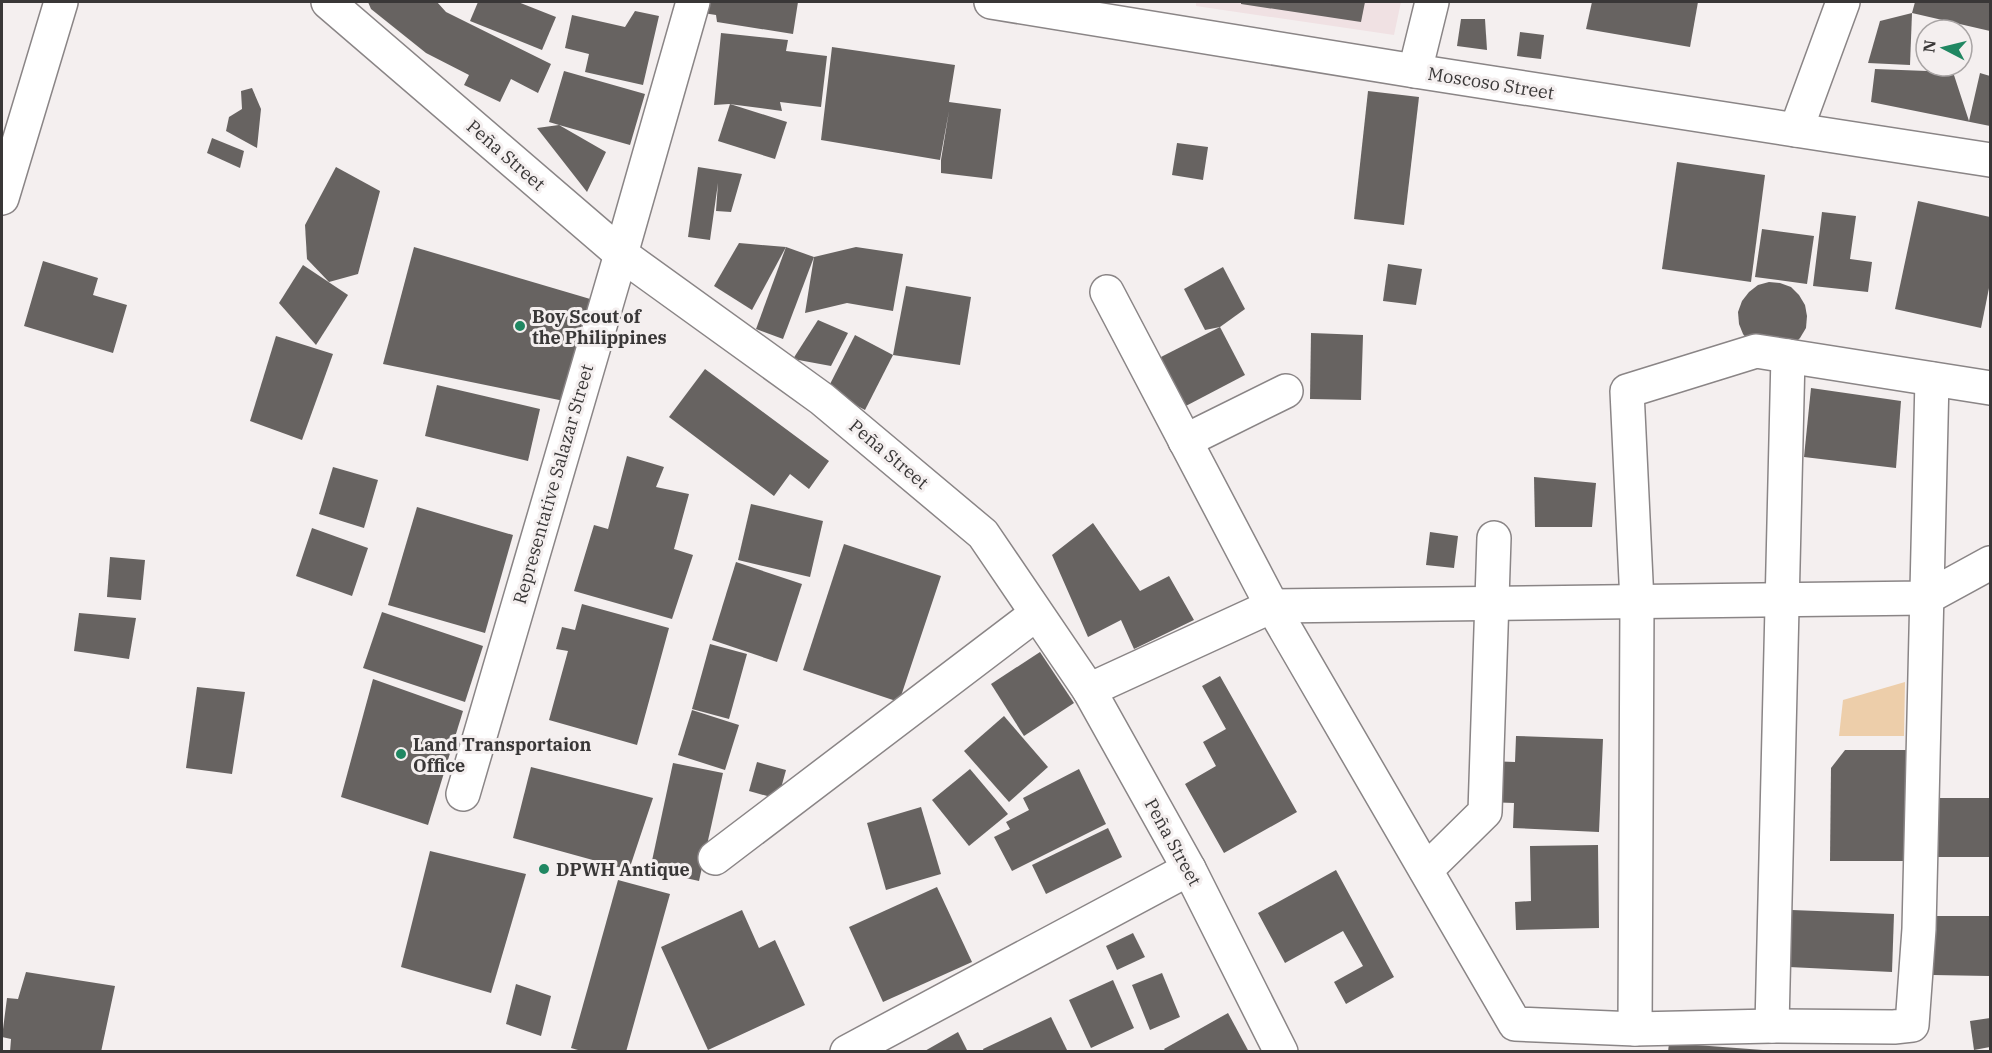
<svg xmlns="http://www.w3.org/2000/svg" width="1992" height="1053" font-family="'IBM Plex Serif',serif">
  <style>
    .built { fill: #f0e1e3 }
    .green { fill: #edceaa }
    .building { fill: #676361 }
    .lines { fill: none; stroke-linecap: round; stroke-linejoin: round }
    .minor-casing { stroke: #8a8586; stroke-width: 36 }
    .tertiary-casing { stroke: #8a8586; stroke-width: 36 }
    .minor { stroke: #fff; stroke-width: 33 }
    .tertiary { stroke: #fff; stroke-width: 33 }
    .poi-dot { fill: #208762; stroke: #f4efef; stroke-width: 2 }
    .labels { text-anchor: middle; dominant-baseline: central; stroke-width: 6; stroke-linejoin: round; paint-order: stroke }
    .street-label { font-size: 18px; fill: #393737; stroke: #f4efef }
    .poi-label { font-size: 18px; font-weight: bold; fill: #393737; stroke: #f4efef; text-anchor: start }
  </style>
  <rect width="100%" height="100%" fill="#f4efef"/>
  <polygon class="built" points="1196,2 1401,2 1394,35 1196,6"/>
  <polygon class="green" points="1905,682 1904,736 1839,736 1843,700"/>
  <g class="building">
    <polygon points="368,2 437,2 446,12 551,64 538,93 511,79 500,102 464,85 469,75 426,53 371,9"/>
    <polygon points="478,2 518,2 556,17 542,50 470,21"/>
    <polygon points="704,2 798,2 793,34 717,22 716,15 703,13"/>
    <polygon points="1241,2 1365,2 1361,22 1241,4"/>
    <polygon points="1592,2 1698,2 1690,47 1586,29"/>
    <polygon points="1915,2 1990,2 1990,31 1912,13"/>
    <polygon points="635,11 659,16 643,85 585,72 589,54 565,48 572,15 625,27"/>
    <polygon points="1912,13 1910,65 1868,63 1880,21"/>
    <polygon points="1461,19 1485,19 1487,50 1457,46"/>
    <polygon points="1520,32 1544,35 1541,59 1517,56"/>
    <polygon points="721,33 788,40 786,51 827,56 821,107 780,102 782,111 729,104 714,105"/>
    <polygon points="832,47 955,65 949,102 1001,109 992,179 941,173 941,160 949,111 940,160 821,140"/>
    <polygon points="1875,69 1953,72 1969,121 1980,73 1990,76 1990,126 1871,102"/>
    <polygon points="564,71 645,94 630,145 559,125 606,152 587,192 537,128 559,125 549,122"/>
    <polygon points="252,88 261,109 257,148 226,131 229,117 242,109 241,91"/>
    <polygon points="1368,91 1419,97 1404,225 1354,219"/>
    <polygon points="730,104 787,122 775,159 718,141"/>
    <polygon points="212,138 244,151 240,168 207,153"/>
    <polygon points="1177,143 1208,147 1203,180 1172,175"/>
    <polygon points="1677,162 1765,175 1751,282 1662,269"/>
    <polygon points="336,167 380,191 358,274 329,282 307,259 305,225"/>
    <polygon points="698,167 742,174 731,212 716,211 718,183 710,240 688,237"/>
    <polygon points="1918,201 1990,217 1990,283 1981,328 1895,309"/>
    <polygon points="1822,212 1856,216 1850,259 1872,262 1868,292 1813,286"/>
    <polygon points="1762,229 1814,236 1807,284 1755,277"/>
    <polygon points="739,243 786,247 752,310 714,286"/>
    <polygon points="414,247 597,301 569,402 383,364"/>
    <polygon points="786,247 814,257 783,339 756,329"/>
    <polygon points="856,247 903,254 893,311 847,303 805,313 814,257"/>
    <polygon points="43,261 98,278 93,295 127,305 113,353 24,326"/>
    <polygon points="1388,264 1422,269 1416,305 1383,301"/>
    <polygon points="303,265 348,295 316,345 279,303"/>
    <polygon points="1223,267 1245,309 1220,327 1205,330 1184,289"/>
    <polygon points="1769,282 1780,283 1791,287 1799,295 1805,305 1807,316 1806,328 1800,338 1792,346 1750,343 1743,334 1739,324 1738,312 1742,301 1749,292 1758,285"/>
    <polygon points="906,286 971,297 960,365 893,355"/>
    <polygon points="818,320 848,333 831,366 793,359"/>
    <polygon points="1220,327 1245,375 1182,408 1157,359"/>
    <polygon points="1311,333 1363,335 1361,400 1310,399"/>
    <polygon points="855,335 893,355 865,410 827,390"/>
    <polygon points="276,336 333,354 302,440 250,421"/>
    <polygon points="705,369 829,461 809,489 790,474 774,496 669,417"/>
    <polygon points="437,385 540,409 528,461 425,436"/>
    <polygon points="1811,388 1901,401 1896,468 1804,457"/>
    <polygon points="627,456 664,467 656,487 689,494 674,549 693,555 672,619 574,591 594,525 608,529"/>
    <polygon points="333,467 378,480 364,528 319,514"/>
    <polygon points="1534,477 1596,483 1592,527 1535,527"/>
    <polygon points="751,504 823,521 810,577 738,560"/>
    <polygon points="417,507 513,535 485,633 388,605"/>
    <polygon points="1093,523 1140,591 1169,576 1194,620 1134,649 1121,620 1088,637 1052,555"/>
    <polygon points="312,528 368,548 352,596 296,576"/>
    <polygon points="1430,532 1458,536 1454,568 1426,565"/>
    <polygon points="844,544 941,576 899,702 803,670"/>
    <polygon points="110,557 145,560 141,600 107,597"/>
    <polygon points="736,562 802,584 777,662 712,640"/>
    <polygon points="582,604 669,628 637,745 549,720 568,651 556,649 562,627 575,630"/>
    <polygon points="382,612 483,646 465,702 363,668"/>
    <polygon points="79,613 136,618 129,659 74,651"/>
    <polygon points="710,644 747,654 729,719 692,709"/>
    <polygon points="1040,652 1074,703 1024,736 991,684"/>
    <polygon points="1220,676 1297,812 1224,853 1185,784 1216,766 1203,742 1226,729 1202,686"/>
    <polygon points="373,679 463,711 428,825 341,797"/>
    <polygon points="197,687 245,692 232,774 186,768"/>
    <polygon points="692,710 739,725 725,770 678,755"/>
    <polygon points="1004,716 1048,767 1009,802 964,751"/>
    <polygon points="1516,736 1603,739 1599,832 1513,828 1514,803 1486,802 1488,761 1515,762"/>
    <polygon points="1845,750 1918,750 1917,861 1830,861 1831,768"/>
    <polygon points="757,762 786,770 778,799 749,791"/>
    <polygon points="673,763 723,773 699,881 650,870"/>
    <polygon points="531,767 653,798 629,870 513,838"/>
    <polygon points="970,769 1008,814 969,846 932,800"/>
    <polygon points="1079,769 1106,824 1012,871 994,837 1010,829 1006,822 1029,810 1023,798"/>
    <rect x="1930" y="798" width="60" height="59"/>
    <polygon points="921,807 941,874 886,890 867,823"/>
    <polygon points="1108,828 1122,857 1046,894 1032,865"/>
    <polygon points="1598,845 1599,928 1516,930 1515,902 1531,901 1530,846"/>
    <polygon points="430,851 526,874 491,993 401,967"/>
    <polygon points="1336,870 1394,977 1346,1004 1334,982 1363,966 1343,931 1285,963 1258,913"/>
    <polygon points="618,880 670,894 626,1052 585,1052 571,1048"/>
    <polygon points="937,887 972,962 883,1002 849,927"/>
    <polygon points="742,910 759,948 775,940 805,1005 708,1050 661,947"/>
    <polygon points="1792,910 1894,914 1892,972 1789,967"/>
    <polygon points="1935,916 1990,916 1989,976 1933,975"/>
    <polygon points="1133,933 1145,957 1117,970 1106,946"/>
    <polygon points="26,972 115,986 101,1052 10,1052 11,1039 2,1037 7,998 18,999"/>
    <polygon points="1162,973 1180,1017 1150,1030 1132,985"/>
    <polygon points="1113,980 1134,1028 1091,1048 1069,1000"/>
    <polygon points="516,984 551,996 541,1036 506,1024"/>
    <polygon points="1228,1013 1249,1052 1166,1052 1164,1049"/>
    <polygon points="1051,1017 1068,1052 984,1052 983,1049"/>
    <polygon points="1990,1018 1990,1047 1974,1050 1970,1021"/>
    <polygon points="958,1032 968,1052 923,1052"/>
    <polygon points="1669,1043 1763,1050 1763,1052 1668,1052"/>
  </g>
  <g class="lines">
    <g class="minor-casing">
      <g id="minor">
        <polyline points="991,2 1415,71 1990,160"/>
        <polyline points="1415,71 1432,2"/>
        <polyline points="1796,130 1843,2"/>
        <polyline points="1107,292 1272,606 1515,1024 1635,1029 1772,1026 1894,1027 1912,1025 1919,929 1932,379"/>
        <polyline points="1185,441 1286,391"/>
        <polyline points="1089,690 1272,606 1926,598 1990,563"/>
        <polyline points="463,794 621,254 822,399 983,534 1089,690 1189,869 1281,1052"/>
        <polyline points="715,858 1036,614"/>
        <polyline points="1426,870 1485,812 1494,538"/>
        <polyline points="1772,1026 1788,356"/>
        <polyline points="1635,1029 1637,602 1627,391 1756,351 1990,388"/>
        <polyline points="847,1052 1189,869"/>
      </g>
    </g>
    <g class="tertiary-casing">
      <g id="tertiary">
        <polyline points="328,2 621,254 693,2"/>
        <polyline points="2,198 61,2"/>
      </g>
    </g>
    <use href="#minor" class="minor"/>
    <use href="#tertiary" class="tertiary"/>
  </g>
  <g class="poi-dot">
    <circle cx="520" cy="326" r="6"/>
    <circle cx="401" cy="754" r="6"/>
    <circle cx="544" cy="869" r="6"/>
  </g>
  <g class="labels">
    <g class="street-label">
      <text transform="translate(1491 83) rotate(9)">Moscoso Street</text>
      <text transform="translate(506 155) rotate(41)">Peña Street</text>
      <text transform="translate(889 454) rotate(40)">Peña Street</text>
      <text transform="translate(553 484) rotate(-74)">Representative Salazar Street</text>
      <text transform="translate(1173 842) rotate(61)">Peña Street</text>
    </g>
    <g class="poi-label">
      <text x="532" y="316">Boy Scout of<tspan x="532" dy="21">the Philippines</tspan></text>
      <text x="413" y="744">Land Transportaion<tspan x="413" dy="21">Office</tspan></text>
      <text x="556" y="869">DPWH Antique</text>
    </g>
  </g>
  <rect width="1992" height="1053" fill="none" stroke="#393737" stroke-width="6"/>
  <g transform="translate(1944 48) rotate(277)"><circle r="28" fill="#f4efef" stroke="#a9a5a5" stroke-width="1.5"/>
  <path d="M0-4.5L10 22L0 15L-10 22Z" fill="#208762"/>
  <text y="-9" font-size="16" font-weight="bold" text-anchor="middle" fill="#393737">N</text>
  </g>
</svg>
